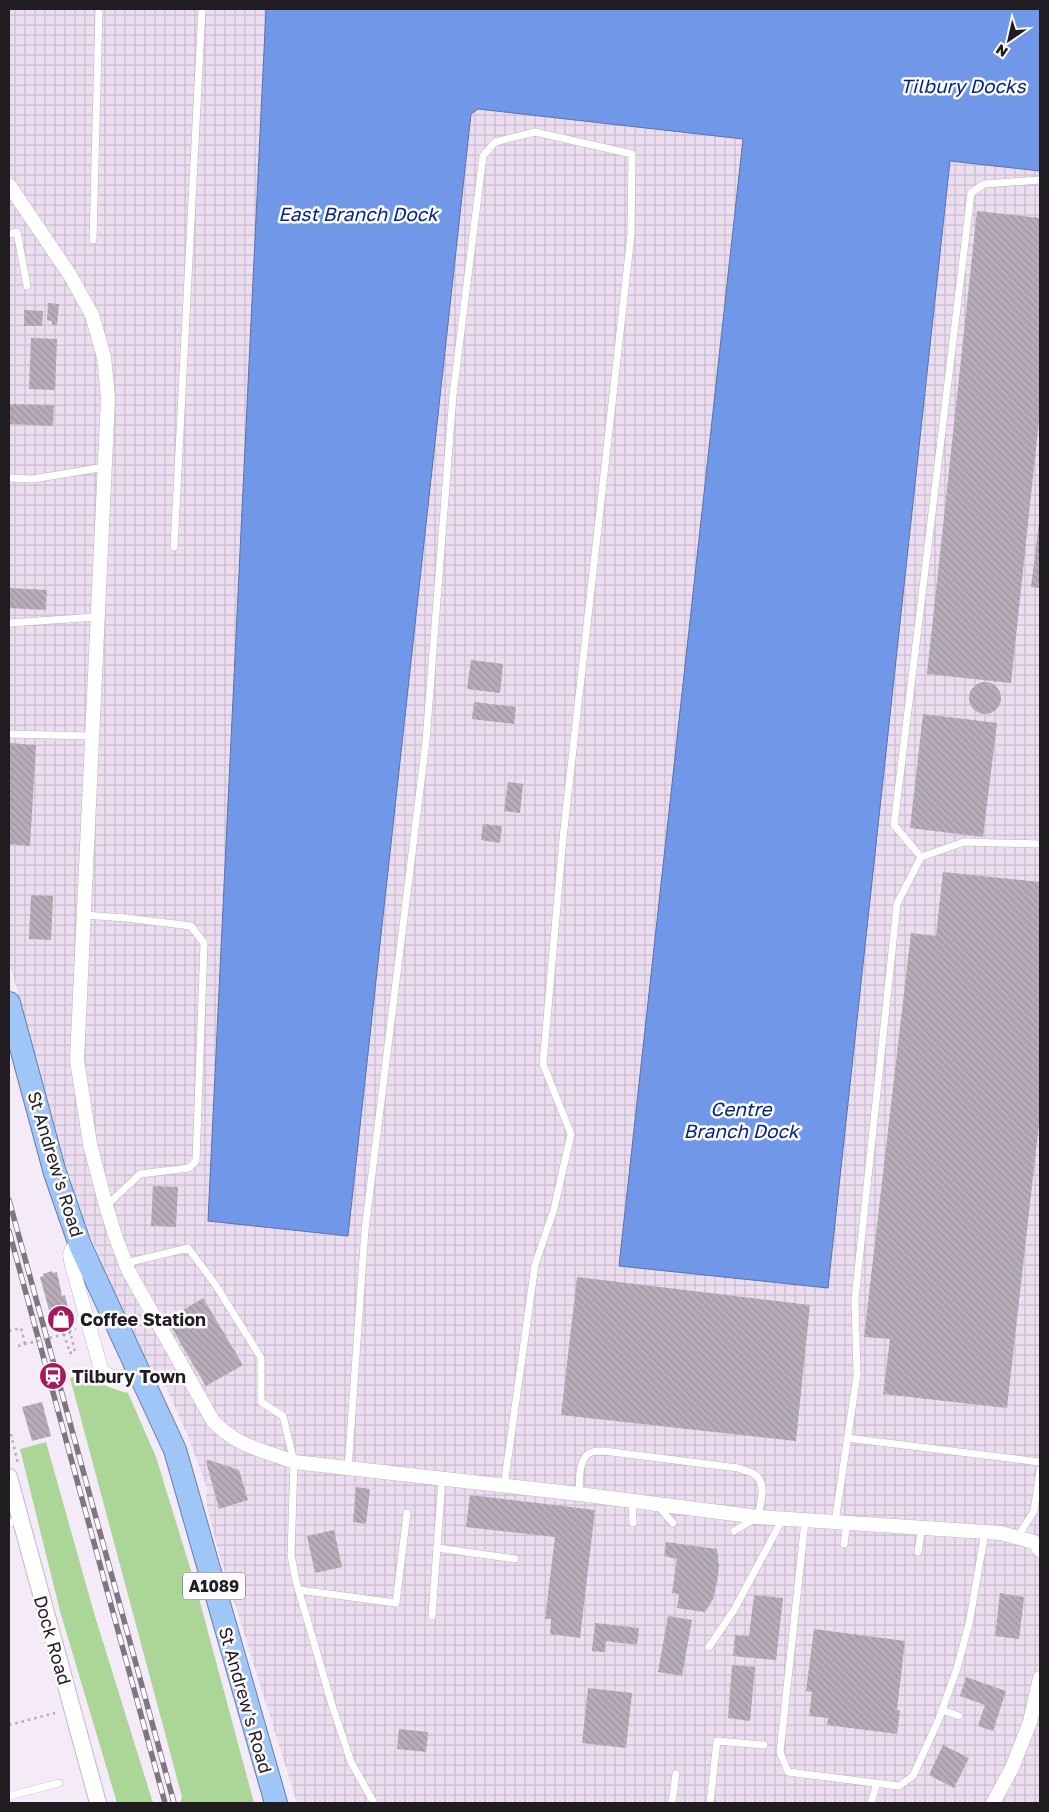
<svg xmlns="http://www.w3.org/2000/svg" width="1049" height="1812" font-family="'Golos Text',sans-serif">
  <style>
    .industrial { fill: url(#industrial-grid) }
    .grass { fill: #acd697 }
    .water { fill: #7197e8; stroke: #5972ac }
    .building { fill: url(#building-back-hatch) }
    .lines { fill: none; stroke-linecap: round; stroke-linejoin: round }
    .service-casing { stroke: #c1b7c4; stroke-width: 8 }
    .minor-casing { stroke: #c1b7c4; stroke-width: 15 }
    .tertiary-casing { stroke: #c1b7c4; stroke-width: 18 }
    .trunk-casing { stroke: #6381aa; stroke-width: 24 }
    .path { stroke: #b4acb7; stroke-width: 2.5; stroke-dasharray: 2.5 4; stroke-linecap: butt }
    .service { stroke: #fff; stroke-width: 7 }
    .minor { stroke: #fff; stroke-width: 14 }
    .tertiary { stroke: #fff; stroke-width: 16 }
    .trunk { stroke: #9fc6f6; stroke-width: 22 }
    .rail-casing { stroke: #7e7780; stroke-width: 5.5 }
    .rail { stroke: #fdfbfd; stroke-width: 4; stroke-dasharray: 11; stroke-linecap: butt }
    .path-bridge { stroke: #b4acb7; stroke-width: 2.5; stroke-dasharray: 2.5 4; stroke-linecap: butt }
    .labels { text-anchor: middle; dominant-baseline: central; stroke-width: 5; stroke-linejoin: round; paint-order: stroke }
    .shield { fill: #fdfbfd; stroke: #625f63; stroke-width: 1 }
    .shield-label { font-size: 16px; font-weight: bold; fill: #201c21 }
    .street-label { font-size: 18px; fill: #201c21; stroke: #fdfbfd }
    .poi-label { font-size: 18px; font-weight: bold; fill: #201c21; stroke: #fdfbfd; text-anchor: start }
    .water-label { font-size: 19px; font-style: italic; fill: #042580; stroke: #fdfbfd }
  </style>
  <defs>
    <pattern id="industrial-grid" width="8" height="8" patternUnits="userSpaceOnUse" patternTransform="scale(1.25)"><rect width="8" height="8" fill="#ecddf0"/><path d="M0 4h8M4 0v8" fill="none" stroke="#cabdce"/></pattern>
    <pattern id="building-back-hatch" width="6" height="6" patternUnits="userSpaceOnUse" patternTransform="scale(1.25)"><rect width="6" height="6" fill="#b6adb9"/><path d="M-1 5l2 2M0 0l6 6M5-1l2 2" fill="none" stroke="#9c949f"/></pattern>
  </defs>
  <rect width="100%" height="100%" fill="#f4eaf8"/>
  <polygon class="industrial" points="9,9 1040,9 1040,1803 297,1803 219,1553 206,1502 207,1488 188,1436 165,1385 146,1360 91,1237 70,1181 9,961"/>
  <g class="grass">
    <path d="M86,1374C99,1384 112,1389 128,1393L156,1457L196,1587L254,1803H180L182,1797L70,1378Z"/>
    <polygon points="46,1442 94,1613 153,1803 117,1803 60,1611 20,1449"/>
  </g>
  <polygon class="water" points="266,9 1040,9 1040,171 950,161 828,1288 619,1266 743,139 478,109 471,114 348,1236 208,1221"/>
  <g class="building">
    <polygon points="977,211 1040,218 1040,411 1011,683 927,674"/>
    <polygon points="48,303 59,304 57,325 52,325 52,321 47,320"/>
    <polygon points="24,310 43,311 42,326 24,326"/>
    <polygon points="31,338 57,339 55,390 29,389"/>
    <polygon points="9,404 54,405 53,426 9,424"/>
    <polygon points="1039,522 1040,522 1040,588 1031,587"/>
    <polygon points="9,588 47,590 46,610 9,608"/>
    <polygon points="471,660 503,664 500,693 467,689"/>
    <circle cx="985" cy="698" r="16"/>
    <polygon points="474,702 516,707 514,724 472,719"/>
    <polygon points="923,714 997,723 983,837 910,828"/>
    <polygon points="9,743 36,745 30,846 9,844"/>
    <polygon points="508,782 523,784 520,813 504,811"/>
    <polygon points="483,824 502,826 500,843 481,840"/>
    <polygon points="943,872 1040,882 1040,1115 1007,1408 883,1394 890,1339 864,1337 911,933 936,936"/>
    <polygon points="31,895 53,896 51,940 29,939"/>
    <polygon points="153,1186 178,1187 176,1227 151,1226"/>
    <polygon points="52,1271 53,1273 57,1272 62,1296 65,1295 70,1316 64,1318 65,1321 56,1323 56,1320 52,1321 40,1277 44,1276 43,1274"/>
    <polygon points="577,1277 810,1305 796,1441 561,1415"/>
    <polygon points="203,1298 243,1365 206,1386 167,1320"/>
    <polygon points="42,1402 51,1436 32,1441 22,1407"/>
    <polygon points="209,1460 239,1470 248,1500 219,1509 206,1461"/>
    <polygon points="356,1487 370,1489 366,1524 353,1522"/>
    <polygon points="470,1495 595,1510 580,1638 550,1634 551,1619 545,1619 555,1537 466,1527"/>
    <polygon points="334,1530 342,1567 315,1573 307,1536"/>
    <polygon points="666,1542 717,1549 719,1566 717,1582 713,1599 705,1612 677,1608 679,1594 672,1593 677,1559 664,1556"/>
    <polygon points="1000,1593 1024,1597 1019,1639 995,1636"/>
    <polygon points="754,1595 783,1598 776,1660 733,1656 735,1635 749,1636"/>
    <polygon points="668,1616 692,1620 682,1676 658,1672"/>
    <polygon points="595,1623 639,1628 637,1645 606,1641 605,1652 592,1651"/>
    <polygon points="814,1629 905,1641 897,1710 900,1710 897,1734 827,1725 828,1718 809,1716 812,1692 806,1691"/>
    <polygon points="732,1665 755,1667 750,1721 728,1718"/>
    <polygon points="966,1677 1006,1691 993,1731 978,1726 985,1705 960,1696"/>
    <polygon points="588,1688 632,1693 626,1748 582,1743"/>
    <polygon points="399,1729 428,1732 426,1752 397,1749"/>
    <polygon points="943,1745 969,1758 954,1788 929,1775"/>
  </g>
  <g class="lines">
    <g class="service-casing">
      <g id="service">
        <polyline points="9,234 17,232 27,286"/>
        <polyline points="93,240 99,9"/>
        <polyline points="9,478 33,479 105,467"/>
        <polyline points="174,547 202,9"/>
        <polyline points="9,623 97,617"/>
        <polyline points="9,734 91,736"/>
        <polyline points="921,857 894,825 971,193 984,184 1040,180"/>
        <polyline points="84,915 126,918 191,926 204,943 196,1161 189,1168 140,1174 106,1206"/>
        <polyline points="126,1263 188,1248 215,1284 261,1358 261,1402 283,1416 294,1462 291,1555 296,1581 332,1705 351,1762 374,1803"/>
        <polyline points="847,1438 1040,1462"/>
        <polyline points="348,1468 365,1230 426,741 453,395 483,156 495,142 535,132 632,154 631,235 563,838 543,1064 571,1134 554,1209 535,1265 504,1486"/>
        <path d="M579,1494C580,1482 577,1457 592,1452C595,1451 601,1451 604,1451L738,1468C743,1470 749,1471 754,1474C768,1483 760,1504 758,1517L734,1531"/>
        <polyline points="632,1501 633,1523"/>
        <polyline points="658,1506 673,1523"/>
        <polyline points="805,1521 780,1752 788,1772 899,1786 913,1776 939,1719 957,1668 969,1624 985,1532"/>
        <polyline points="835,1522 857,1375 855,1299 897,904 921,857 964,842 1040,844"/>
        <polyline points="9,1523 20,1520"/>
        <polyline points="1017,1538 1034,1511 1040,1470"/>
        <polyline points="844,1544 847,1523"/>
        <polyline points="437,1548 515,1559"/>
        <polyline points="918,1552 922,1527"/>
        <polyline points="299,1590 396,1603 407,1513"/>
        <polyline points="432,1616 442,1479"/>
        <polyline points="709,1647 734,1610 782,1520"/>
        <polyline points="942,1710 959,1716"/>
        <polyline points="9,1796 59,1783"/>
        <polyline points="672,1803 676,1774"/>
        <polyline points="710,1803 717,1741 764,1745"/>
        <polyline points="871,1803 877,1783"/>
      </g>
    </g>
    <g class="minor-casing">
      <g id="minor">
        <path d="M9,185L70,275L92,315L104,357L108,398L77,1060L90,1144L106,1206L116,1238L128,1270L213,1421C236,1446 263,1450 294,1462L579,1494L758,1517L1001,1533L1034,1542L1040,1550"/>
        <path d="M80,1245L72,1249L70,1255L72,1265L101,1369C110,1382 127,1377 140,1374"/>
        <polyline points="993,1803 1012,1768 1030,1722 1040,1678"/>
      </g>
    </g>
    <g class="tertiary-casing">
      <polyline id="tertiary" points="9,1477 98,1803"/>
    </g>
    <g class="trunk-casing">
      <polyline id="trunk" points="9,1003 55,1173 80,1245 175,1450 276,1803"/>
    </g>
    <g class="path">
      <polyline points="9,1331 21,1328 25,1344"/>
      <polyline points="64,1334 70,1353 75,1352 70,1331 76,1329"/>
      <polyline points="11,1434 18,1464"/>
      <polyline points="9,1725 55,1713"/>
    </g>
    <use href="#service" class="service"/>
    <use href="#minor" class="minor"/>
    <use href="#tertiary" class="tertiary"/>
    <use href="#trunk" class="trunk"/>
    <g class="rail-casing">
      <g id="rail">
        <polyline points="9,1200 174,1803"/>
        <polyline points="9,1231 165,1803"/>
      </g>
    </g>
    <use href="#rail" class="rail"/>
    <polyline class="path-bridge" points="18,1346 73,1332"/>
  </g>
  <defs>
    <g id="shop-disc" transform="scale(1.4375)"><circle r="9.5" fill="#a5195f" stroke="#fdfbfd"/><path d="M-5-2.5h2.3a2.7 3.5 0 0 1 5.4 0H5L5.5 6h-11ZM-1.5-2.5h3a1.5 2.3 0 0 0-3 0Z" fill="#fff"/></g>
    <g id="station-disc" transform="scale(1.4375)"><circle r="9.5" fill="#a5195f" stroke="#fdfbfd"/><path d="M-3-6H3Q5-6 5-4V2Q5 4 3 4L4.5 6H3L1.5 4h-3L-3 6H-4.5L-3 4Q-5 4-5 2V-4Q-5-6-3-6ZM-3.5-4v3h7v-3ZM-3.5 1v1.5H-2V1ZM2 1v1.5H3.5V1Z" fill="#fff"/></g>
  </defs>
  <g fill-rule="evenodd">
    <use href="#shop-disc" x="61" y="1319"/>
    <use href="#station-disc" x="53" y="1376"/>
  </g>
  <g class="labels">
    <rect class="shield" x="183" y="1572.5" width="62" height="27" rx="4"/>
    <g class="shield-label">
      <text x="214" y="1586">A1089</text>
    </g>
    <g class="street-label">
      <text transform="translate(56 1164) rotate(73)">St Andrew's Road</text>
      <text transform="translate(53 1640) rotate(74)">Dock Road</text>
      <text transform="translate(246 1700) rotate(74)">St Andrew's Road</text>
    </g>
    <g class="poi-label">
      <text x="80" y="1319">Coffee Station</text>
      <text x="72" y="1376">Tilbury Town</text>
    </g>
    <g class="water-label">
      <text x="963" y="85">Tilbury Docks</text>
      <text x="358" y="213">East Branch Dock</text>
      <text x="741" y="1108">Centre<tspan x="741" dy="22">Branch Dock</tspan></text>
    </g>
  </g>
  <rect width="1049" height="1812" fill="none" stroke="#201c21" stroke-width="20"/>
  <g transform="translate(1009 40) rotate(214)" stroke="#fdfbfd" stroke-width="4" paint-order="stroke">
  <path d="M0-4L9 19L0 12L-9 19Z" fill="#201c21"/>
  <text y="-8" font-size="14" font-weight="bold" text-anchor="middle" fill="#201c21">N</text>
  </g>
</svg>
